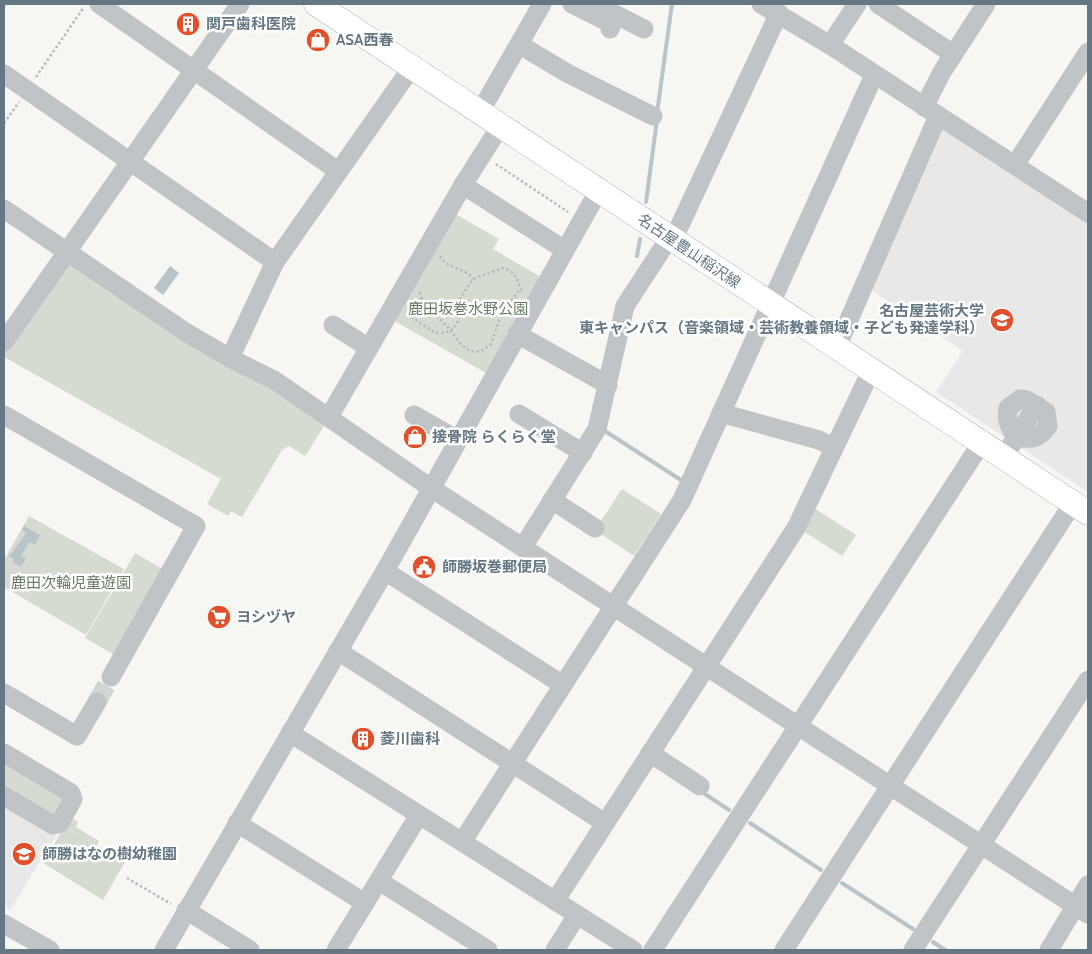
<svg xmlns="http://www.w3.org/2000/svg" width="1092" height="954" font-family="Cabin,'Noto Sans JP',sans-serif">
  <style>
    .built { fill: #e7e8e7 }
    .green { fill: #d6dbd2 }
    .water { fill: #b8c4c8 }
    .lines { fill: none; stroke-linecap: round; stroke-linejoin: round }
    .stream { stroke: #b8c4c8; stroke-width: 4 }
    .minor-tunnel { stroke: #d2d6d7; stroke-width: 19; stroke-dasharray: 19 9; stroke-linecap: butt }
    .major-casing { stroke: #b1b6ba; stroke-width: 25 }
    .path { stroke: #b8bbbe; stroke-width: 2.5; stroke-dasharray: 2.5 2.5; stroke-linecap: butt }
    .minor { stroke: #c0c4c7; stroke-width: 19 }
    .major { stroke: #fff; stroke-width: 24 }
    .labels { text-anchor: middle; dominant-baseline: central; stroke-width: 5; stroke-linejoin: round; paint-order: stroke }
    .poi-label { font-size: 15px; font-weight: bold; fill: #667784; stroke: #fff; text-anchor: start }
    .street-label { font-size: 15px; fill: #667784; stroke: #fff }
    .park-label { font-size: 15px; fill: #6a7b65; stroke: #fff }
  </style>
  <rect width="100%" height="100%" fill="#f6f6f3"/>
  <g class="built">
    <polygon points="941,123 1088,219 1088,492 936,392 963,351 868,288"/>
    <polygon points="4,801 54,831 56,836 10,910 4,906"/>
  </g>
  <g class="green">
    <polygon points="452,212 499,239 493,249 541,277 486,373 391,319"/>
    <polygon points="68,261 326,423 305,456 289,446 282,450 242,517 231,511 228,516 207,504 221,479 4,357 4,351"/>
    <polygon points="622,489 661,514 634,556 595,530"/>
    <polygon points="811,506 856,535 842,556 800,529"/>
    <polygon points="29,516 124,569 86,635 4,587 4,560"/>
    <polygon points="135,553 166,571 118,657 85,638"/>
    <polygon points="8,763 65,797 57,819 4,791 4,765"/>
    <polygon points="71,818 78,822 76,827 99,841 97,845 126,860 103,900 43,863 64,827 82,836 65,827"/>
  </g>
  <g class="water">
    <polygon points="170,266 179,273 163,295 154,288"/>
    <polygon points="24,526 40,535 35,545 29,542 21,556 26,558 21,567 13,562 14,559 9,557 26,533 22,530"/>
  </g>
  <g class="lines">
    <g class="stream">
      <polyline points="657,113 672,4"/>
      <polyline points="646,202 657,120"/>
      <polyline points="637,256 640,239"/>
      <polyline points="605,431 684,482"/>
      <polyline points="702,792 729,810"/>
      <polyline points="750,823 821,870"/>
      <polyline points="842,883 913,929"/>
      <polyline points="933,942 945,950"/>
    </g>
    <polyline class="minor-tunnel" points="97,702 111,677"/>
    <g class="major-casing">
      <polyline id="major" points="316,4 1088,513"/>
    </g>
    <g class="path">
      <polyline points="36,77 84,7"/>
      <polyline points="4,123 19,102"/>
      <polyline points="496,164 568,212"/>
      <path d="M440,256C447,270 466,267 473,279"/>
      <path d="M420,292C422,308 435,314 446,325C458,338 469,365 491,344L501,315L520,289L525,292"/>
      <path d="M407,314L435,333H445L453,329L459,320L457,303L473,279L503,268C514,271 518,278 520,289"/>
      <polyline points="127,878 171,904"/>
    </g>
    <g class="minor">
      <polyline points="99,4 338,171"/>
      <polyline points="572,4 612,24 610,29"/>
      <polyline points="595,4 644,29"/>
      <polyline points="761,4 830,45 1088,213"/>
      <polyline points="878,4 953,54"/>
      <polyline points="520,45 567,73 653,116"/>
      <polyline points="830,45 857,4"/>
      <polyline points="4,74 275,262"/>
      <polyline points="924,107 942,72 986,4"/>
      <polyline points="480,112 542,4"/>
      <polyline points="1015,165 1088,52"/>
      <polyline points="463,185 565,250"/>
      <polyline points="4,209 187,333 230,358 274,380 431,488 1088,914"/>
      <polyline points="673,240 779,13"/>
      <polyline points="333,325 369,348"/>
      <polyline points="517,334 608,385"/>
      <polyline points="4,342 240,4"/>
      <polyline points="837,347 938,116"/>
      <polyline points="230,358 275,262 412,67"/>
      <path d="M1020,399L1027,400L1046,412L1048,426C1039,439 1031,440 1016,437C1009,427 1006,420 1008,408Z"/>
      <polyline points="721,413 819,440 834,447"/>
      <polyline points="519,414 583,453"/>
      <polyline points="4,415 196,526 111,677"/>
      <polyline points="414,415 458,440"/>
      <polyline points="329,417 463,185 501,125"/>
      <polyline points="1010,447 1037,405"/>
      <polyline points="552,500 595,528"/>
      <polyline points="523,547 597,429 625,306 670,237"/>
      <polyline points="385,571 563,685"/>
      <polyline points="338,651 605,823"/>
      <polyline points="4,693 77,736 97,702"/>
      <polyline points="290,733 633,950"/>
      <polyline points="4,753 71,793 73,799 60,823 53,825 4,796"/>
      <polyline points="650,753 700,786"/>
      <polyline points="237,823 365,903"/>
      <polyline points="462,842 682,500 874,75"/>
      <polyline points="379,881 488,950"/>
      <polyline points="555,901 796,528 871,371"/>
      <polyline points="186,910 250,950"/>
      <polyline points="4,924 50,950"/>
      <polyline points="164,950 385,571 599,190"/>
      <polyline points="336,950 419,815"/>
      <polyline points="555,950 577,915"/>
      <polyline points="653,950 982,442"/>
      <polyline points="784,950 1073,503"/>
      <polyline points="913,950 1088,680"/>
      <polyline points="1049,950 1088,885"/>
    </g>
    <use href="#major" class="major"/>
  </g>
  <defs>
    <g id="building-disc" transform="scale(1.25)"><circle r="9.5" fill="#df502b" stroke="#fff"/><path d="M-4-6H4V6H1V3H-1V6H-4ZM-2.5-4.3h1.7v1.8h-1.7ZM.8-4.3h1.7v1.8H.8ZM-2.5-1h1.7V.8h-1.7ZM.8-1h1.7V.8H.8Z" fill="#fff"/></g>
    <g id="shop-disc" transform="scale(1.25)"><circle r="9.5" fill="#df502b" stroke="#fff"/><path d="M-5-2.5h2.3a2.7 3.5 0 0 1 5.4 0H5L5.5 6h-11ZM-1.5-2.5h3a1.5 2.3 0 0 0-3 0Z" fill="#fff"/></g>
    <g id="university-disc" transform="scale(1.25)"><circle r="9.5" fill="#df502b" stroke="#fff"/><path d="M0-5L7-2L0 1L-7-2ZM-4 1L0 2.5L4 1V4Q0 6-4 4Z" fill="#fff"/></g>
    <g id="civic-disc" transform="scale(1.25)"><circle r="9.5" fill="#df502b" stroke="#fff"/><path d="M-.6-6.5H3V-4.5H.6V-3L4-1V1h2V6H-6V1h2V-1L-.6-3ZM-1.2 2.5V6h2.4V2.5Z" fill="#fff"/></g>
    <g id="supermarket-disc" transform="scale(1.25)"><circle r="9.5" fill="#df502b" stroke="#fff"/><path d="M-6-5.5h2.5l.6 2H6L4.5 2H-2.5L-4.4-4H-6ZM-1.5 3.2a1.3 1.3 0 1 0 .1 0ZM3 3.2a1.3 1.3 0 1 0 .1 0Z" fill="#fff"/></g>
    <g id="school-disc" transform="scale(1.25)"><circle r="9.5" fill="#df502b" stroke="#fff"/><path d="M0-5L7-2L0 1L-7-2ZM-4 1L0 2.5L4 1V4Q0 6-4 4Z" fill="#fff"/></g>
  </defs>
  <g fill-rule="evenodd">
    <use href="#building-disc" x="188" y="24"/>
    <use href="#shop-disc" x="318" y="40"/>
    <use href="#university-disc" x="1002" y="320"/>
    <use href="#shop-disc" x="415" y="437"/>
    <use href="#civic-disc" x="424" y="567"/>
    <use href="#supermarket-disc" x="219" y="617"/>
    <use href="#building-disc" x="363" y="739"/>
    <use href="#school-disc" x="24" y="854"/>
  </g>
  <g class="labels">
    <g class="poi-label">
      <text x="206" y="24">関戸歯科医院</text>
      <text x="336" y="40">ASA西春</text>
      <text x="984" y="311" text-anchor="end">名古屋芸術大学<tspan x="984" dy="17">東キャンパス（音楽領域・芸術教養領域・子ども発達学科）</tspan></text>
      <text x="432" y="437">接骨院 らくらく堂</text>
      <text x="442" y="567">師勝坂巻郵便局</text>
      <text x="236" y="617">ヨシヅヤ</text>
      <text x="380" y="739">菱川歯科</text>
      <text x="42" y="854">師勝はなの樹幼稚園</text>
    </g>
    <g class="street-label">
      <text transform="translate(689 251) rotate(34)">名古屋豊山稲沢線</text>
    </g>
    <g class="park-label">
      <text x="468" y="309">鹿田坂巻水野公園</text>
      <text x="71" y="583">鹿田次輪児童遊園</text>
    </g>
  </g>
  <rect width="1092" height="954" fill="none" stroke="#667784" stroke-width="10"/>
</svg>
